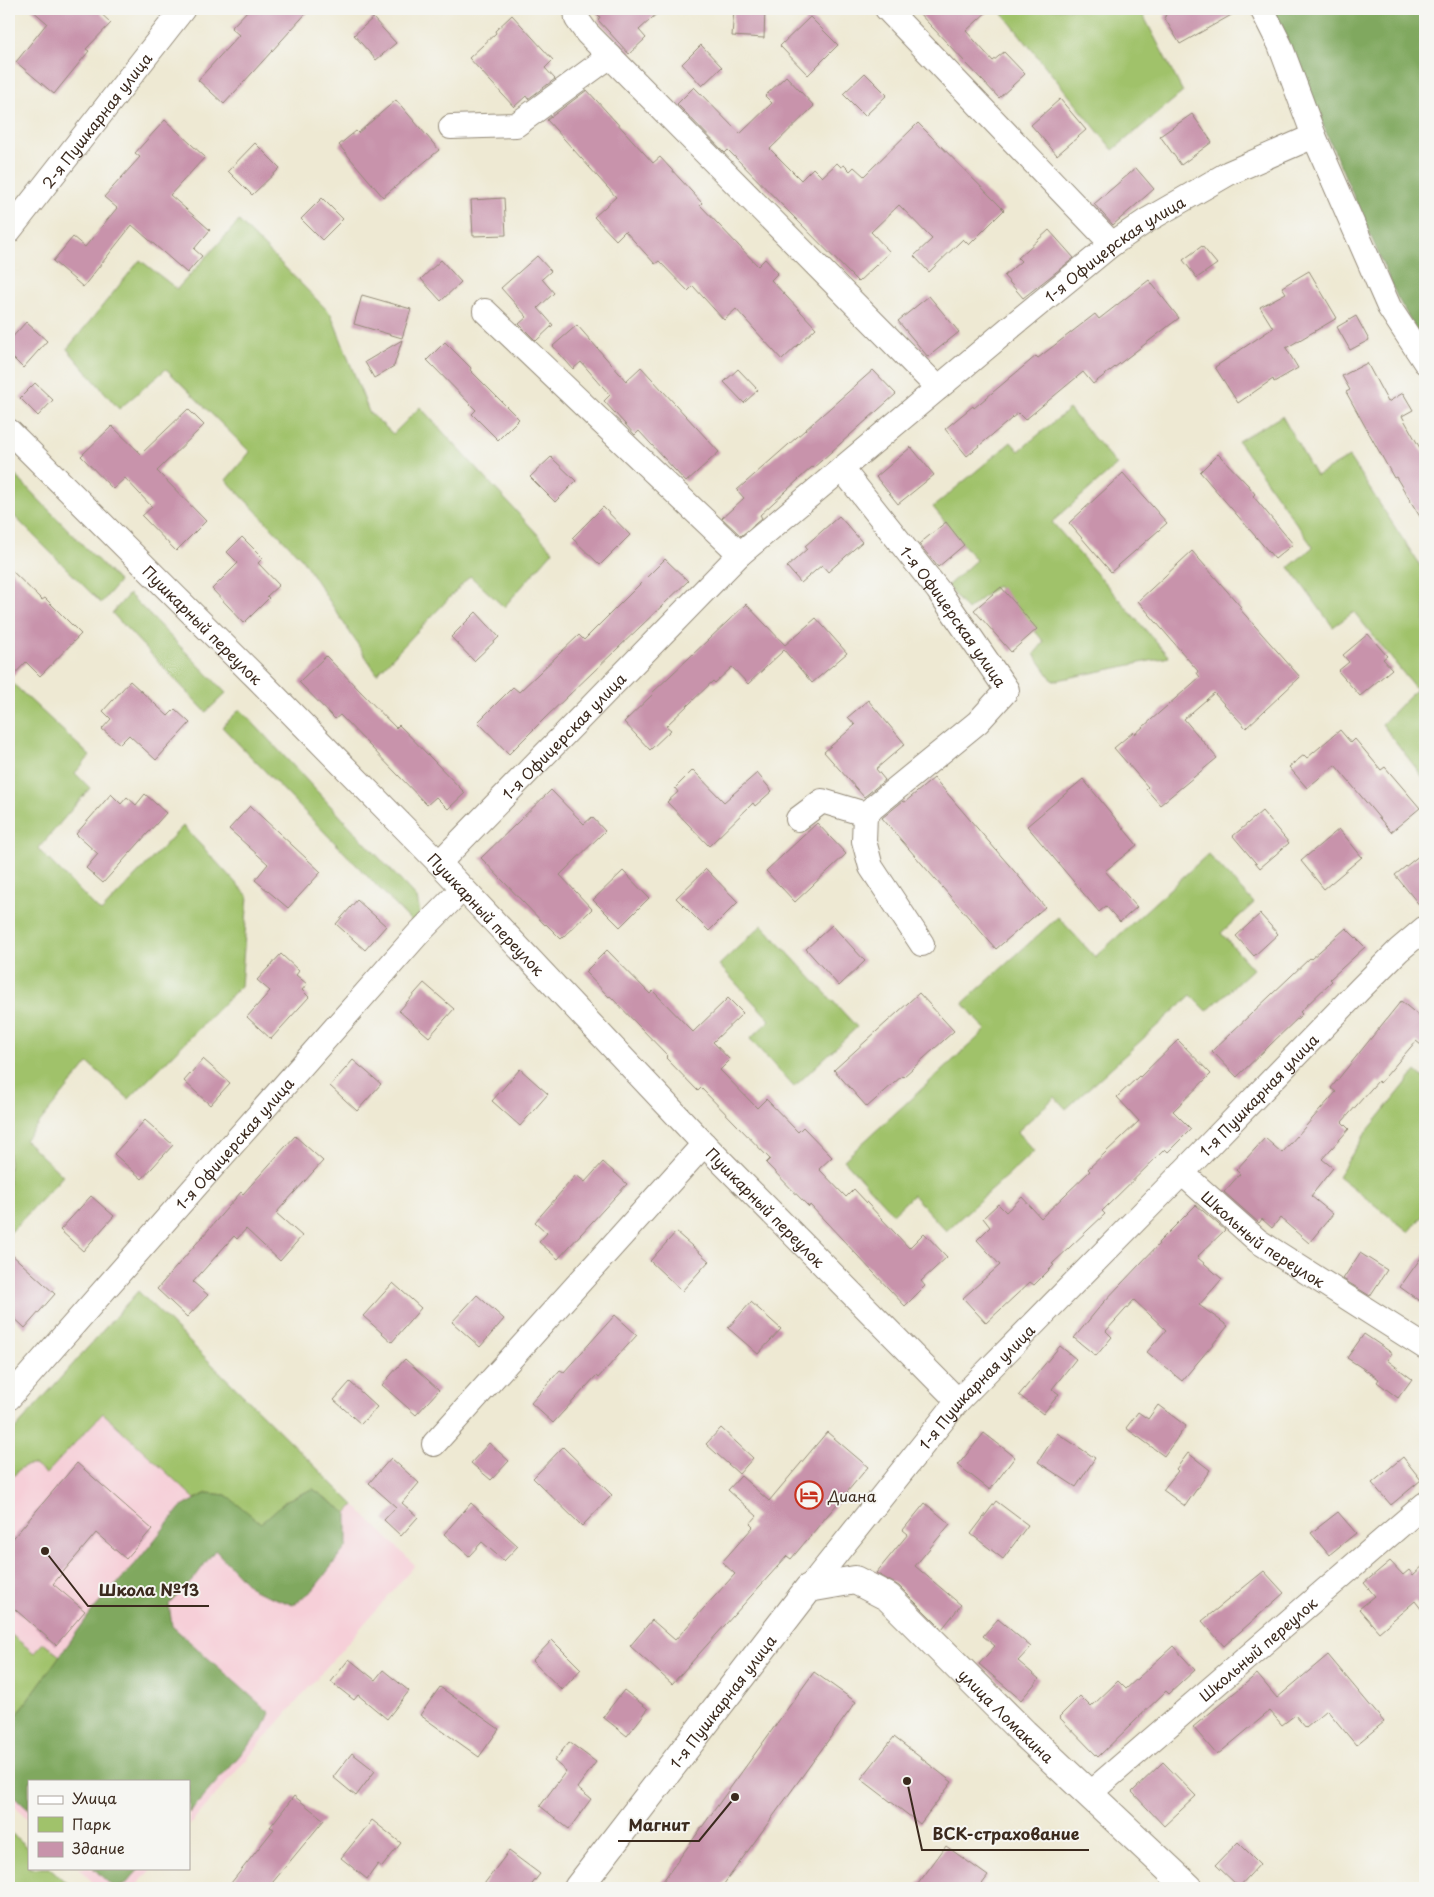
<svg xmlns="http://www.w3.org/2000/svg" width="1434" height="1897" font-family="'Playpen Sans',sans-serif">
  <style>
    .built { fill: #f6cfd8 }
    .green { fill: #a0c26b; stroke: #6e7644 }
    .forest { fill: #80a85f; stroke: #5e693e }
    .building { fill: #c893ab }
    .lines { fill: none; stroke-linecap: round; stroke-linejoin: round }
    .minor-casing { stroke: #948a78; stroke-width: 26 }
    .major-casing { stroke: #948a78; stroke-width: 30 }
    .minor { stroke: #fff; stroke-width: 24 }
    .major { stroke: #fff; stroke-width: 28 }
    .labels { text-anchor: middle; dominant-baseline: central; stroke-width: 4; stroke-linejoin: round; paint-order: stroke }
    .street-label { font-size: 15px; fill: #3b2a1e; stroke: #f6f6f2 }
    .poi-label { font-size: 15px; fill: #3b2a1e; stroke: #f6f6f2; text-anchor: start }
    .leader { fill: none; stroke: #3b2a1e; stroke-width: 2 }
    .callout-dot { fill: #3b2a1e; stroke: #f6f6f2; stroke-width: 2 }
    .callout-label { font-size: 16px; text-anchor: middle; font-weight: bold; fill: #3b2a1e; stroke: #f6f6f2; stroke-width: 4; stroke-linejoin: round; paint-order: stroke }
  </style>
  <rect width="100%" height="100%" fill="#f6f6f2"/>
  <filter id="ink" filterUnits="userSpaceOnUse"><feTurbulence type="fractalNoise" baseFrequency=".02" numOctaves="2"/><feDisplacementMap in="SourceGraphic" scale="10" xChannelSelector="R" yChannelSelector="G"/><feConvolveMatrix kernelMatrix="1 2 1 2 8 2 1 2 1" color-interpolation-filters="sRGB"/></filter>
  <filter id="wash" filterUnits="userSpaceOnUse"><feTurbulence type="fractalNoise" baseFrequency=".0096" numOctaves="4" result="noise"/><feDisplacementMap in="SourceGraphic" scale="20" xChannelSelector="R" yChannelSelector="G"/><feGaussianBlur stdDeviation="1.12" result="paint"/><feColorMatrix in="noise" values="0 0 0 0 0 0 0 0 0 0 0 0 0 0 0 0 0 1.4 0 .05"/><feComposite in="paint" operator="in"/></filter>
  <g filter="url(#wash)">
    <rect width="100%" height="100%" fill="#eee9d3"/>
    <g class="built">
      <polygon points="138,1291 415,1565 189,1826 189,1781 29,1781 29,1820 9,1801 9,1436"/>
      <polygon points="78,1868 152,1868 134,1888 99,1888"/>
    </g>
    <g class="green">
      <polygon points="999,9 1140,9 1183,92 1113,150"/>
      <polygon points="239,221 331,314 369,412 393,434 420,407 553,551 504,607 470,576 377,674 302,559 226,480 250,452 166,369 119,409 67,349 140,260 177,289"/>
      <polygon points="1069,409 1117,465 1052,522 1169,657 1053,681 1034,654 1044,642 997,586 967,610 947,586 976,560 933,507 1011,442 1019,451"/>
      <polygon points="1282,416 1316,476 1349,457 1425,573 1425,780 1382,724 1416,689 1354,612 1333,627 1289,567 1313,547 1238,441"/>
      <polygon points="9,469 119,582 101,603 9,511"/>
      <polygon points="129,594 226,693 206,712 112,613"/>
      <polygon points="9,680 90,756 75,773 90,788 38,849 101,912 183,826 248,896 241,986 129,1099 88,1063 25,1140 63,1176 9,1234"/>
      <polygon points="240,709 417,898 420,913 413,923 222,727"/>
      <polygon points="1208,854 1254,903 1221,933 1253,969 1207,1011 1191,995 1066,1109 1055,1097 1017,1132 1034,1151 946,1231 913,1195 893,1214 844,1160 986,1030 963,1003 1058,917 1095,957"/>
      <polygon points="762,925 857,1027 794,1087 750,1039 770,1020 719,965"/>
      <polygon points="1416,1071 1425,1079 1425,1213 1409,1232 1338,1176 1365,1134"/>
      <path d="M138,1291L354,1505L347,1513L313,1489L287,1500L261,1524L226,1495L207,1493L195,1499L103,1413L46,1474L34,1465C24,1465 20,1467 14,1476L9,1471V1436Z"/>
      <polygon points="9,1633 34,1653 43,1643 60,1656 9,1726"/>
      <polygon points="11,1833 29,1849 29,1868 50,1868 72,1888 9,1888 9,1835"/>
    </g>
    <g class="forest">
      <polygon points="1273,9 1425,9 1425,346 1397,297"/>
      <polygon points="313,1489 347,1513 347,1546 313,1590 293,1605 253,1590 215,1550 193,1580 169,1604 172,1626 270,1713 263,1729 189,1813 189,1781 29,1781 29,1810 9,1792 9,1726 92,1611 136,1563 180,1508 207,1493 226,1495 261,1523 287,1500"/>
      <polygon points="93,1868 140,1868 125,1885 113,1887"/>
    </g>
    <g id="blocks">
      <g class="building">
        <polygon points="31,9 96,9 111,23 86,49 89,51 54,94 16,62 47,23"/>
        <polygon points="249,9 310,9 224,104 198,80 239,35 231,28"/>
        <polygon points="593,9 662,9 639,30 646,38 629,54 598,20 600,17"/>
        <polygon points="734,9 765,9 764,38 732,36"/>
        <polygon points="915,9 990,9 966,31 993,61 1004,52 1025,74 999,98"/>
        <polygon points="1163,9 1242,9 1180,44 1164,17 1166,16"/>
        <polygon points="512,15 553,60 545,68 555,79 528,99 526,96 514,107 469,58 496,33 495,31"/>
        <polygon points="810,17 838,45 808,75 780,46"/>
        <polygon points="373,18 396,43 376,60 354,35"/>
        <polygon points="701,45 722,67 702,86 682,64"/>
        <polygon points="865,73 887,95 865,116 843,94"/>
        <polygon points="786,76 814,106 770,149 801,180 813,168 822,177 837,163 841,167 844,165 850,171 854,167 864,176 918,123 1004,210 969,245 963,239 929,272 914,256 932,239 899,205 871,232 890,252 858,282 728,150 725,153 677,104 694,87 740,134 772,103 765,96"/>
        <polygon points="587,90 653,163 660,157 702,203 700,205 758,266 765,259 778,273 771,280 816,328 782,360 736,309 724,320 693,286 688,291 659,261 655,264 625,231 616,240 594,217 616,197 547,120"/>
        <polygon points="1060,99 1086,130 1057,155 1031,125"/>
        <polygon points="396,100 439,150 383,197 339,145 356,131 358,133"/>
        <polygon points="1192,114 1212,142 1181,165 1160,136"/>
        <polygon points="165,120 205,157 170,195 210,230 194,249 202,256 187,273 132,225 83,287 53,261 73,237 85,247 117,208 104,197 140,157 135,153"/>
        <polygon points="255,143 280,168 252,195 228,171"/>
        <polygon points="1136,168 1154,189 1113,225 1094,204"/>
        <polygon points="322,198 343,219 322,240 301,219"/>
        <polygon points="504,198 506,235 473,236 471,200"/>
        <polygon points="1049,230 1074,258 1023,298 1004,276 1021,261 1018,258"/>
        <polygon points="1202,246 1217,264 1197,278 1183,260"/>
        <polygon points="537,256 551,271 542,279 554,293 538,308 553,325 536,341 519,324 527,317 501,288"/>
        <polygon points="441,260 461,282 441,301 421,279"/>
        <polygon points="1309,271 1337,318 1286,348 1298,368 1274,382 1273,379 1238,403 1215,367 1273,328 1260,307 1286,293 1282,287"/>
        <polygon points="1149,280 1179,318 1093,384 1083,372 1025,420 1018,413 967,456 945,429 973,406 974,408 1036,356 1038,358 1095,314 1099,319"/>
        <polygon points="362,295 411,309 402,338 354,324"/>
        <polygon points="929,296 959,332 928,357 898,321"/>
        <polygon points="1356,316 1369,340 1350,350 1337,327"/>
        <polygon points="26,322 47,341 23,368 9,354 9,341"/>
        <polygon points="577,325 626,381 641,367 719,452 686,482 639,431 635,435 604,401 610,395 581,362 573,369 553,346"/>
        <polygon points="402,340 394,366 374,378 365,362"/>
        <polygon points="445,342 471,368 470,370 519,419 498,440 472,414 476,410 427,360"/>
        <polygon points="1367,363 1388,402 1403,393 1413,410 1402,416 1425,457 1425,525 1396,477 1394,478 1346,392 1350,390 1342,376"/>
        <polygon points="738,369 758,390 744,403 724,382"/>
        <polygon points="873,370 896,394 813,468 812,467 760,515 762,518 741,536 722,518 744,498 737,490"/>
        <polygon points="35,383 53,400 38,416 20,398"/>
        <polygon points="188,409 204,425 157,471 206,521 176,551 142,516 152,507 125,478 113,489 81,456 112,426 141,454"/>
        <polygon points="911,447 934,475 898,504 876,477"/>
        <polygon points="1218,454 1248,485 1255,494 1253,496 1293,544 1275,559 1200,472"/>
        <polygon points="551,457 576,481 555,502 530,477"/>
        <polygon points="1123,473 1167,523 1111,572 1069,523"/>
        <polygon points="603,507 630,535 600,565 572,538"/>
        <polygon points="839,516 862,542 828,572 822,565 801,583 787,567 807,549 805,546"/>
        <polygon points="946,522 964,545 938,567 919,544"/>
        <polygon points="242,537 263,558 258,563 279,585 267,596 269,598 244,623 212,589 238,563 227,552"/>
        <polygon points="1192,551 1241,607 1239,608 1300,677 1246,728 1214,693 1184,719 1217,758 1160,805 1146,789 1148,787 1114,748 1133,732 1135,734 1200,677 1197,673 1198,671 1138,601"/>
        <polygon points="665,559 688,581 545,718 509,754 478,722 513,687 519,692 579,635 584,640"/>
        <polygon points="9,568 42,600 45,598 81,634 40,676 26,662 9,680"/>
        <polygon points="1001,587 1037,629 1011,652 974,610"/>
        <polygon points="746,604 785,645 816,618 847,653 812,683 784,650 748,684 732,667 715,683 713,681 666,726 671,730 650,750 624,722 653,694 652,693"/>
        <polygon points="476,612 499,637 474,661 451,637"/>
        <polygon points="1368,634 1387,656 1383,659 1392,669 1360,696 1338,671 1349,662 1343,655"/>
        <polygon points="326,656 396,728 399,725 465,793 448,809 436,797 427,805 340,715 335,719 299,682"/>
        <polygon points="130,681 168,716 175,709 190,723 156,760 129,735 120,744 102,729 111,719 103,711"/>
        <polygon points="868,700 905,744 876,769 885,780 864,797 824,752 855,725 848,717"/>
        <polygon points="1340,730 1351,743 1355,739 1381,770 1385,767 1420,808 1391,832 1335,765 1307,788 1289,767 1304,755 1307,758"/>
        <polygon points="693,770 724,802 757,773 772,791 755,806 753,803 709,846 667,802 678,792 675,788"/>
        <polygon points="934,778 1045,907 996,949 882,818 903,801 905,802"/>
        <polygon points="1083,779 1137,845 1105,871 1137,907 1120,922 1106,906 1099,912 1027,826"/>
        <polygon points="551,790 584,824 592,817 605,831 560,875 592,909 561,939 546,924 545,925 481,858"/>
        <polygon points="111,794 121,804 127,797 136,805 145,794 166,813 103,883 86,868 98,854 76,834"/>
        <polygon points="250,806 321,872 288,908 255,880 268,864 229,829"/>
        <polygon points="1262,811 1289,843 1260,868 1233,836"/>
        <polygon points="817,823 846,854 795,902 766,871"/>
        <polygon points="1339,829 1362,857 1324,889 1301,861"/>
        <polygon points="1425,851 1425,912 1395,875"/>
        <polygon points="706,869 738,902 709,931 676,898"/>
        <polygon points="623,871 649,898 620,927 593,900"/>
        <polygon points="357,900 386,926 365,950 336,924"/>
        <polygon points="1260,914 1278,934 1254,956 1236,936"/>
        <polygon points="832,925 865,961 839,986 806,949"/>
        <polygon points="1346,928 1365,947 1330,979 1332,981 1300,1012 1302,1014 1237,1077 1212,1051 1310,958 1311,959"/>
        <polygon points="607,950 650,994 653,991 693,1032 728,998 743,1013 713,1042 730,1060 720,1070 757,1108 766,1099 798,1132 803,1127 832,1157 819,1169 846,1197 854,1189 909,1248 924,1233 947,1257 921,1281 925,1286 905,1306 810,1205 809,1207 766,1163 770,1159 701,1088 698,1091 666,1058 668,1056 610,996 609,997 585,972"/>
        <polygon points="281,954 299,971 296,975 307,984 302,990 309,997 271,1039 247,1017 270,991 257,980"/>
        <polygon points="424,983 454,1009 429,1037 399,1011"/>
        <polygon points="919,993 954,1031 903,1077 902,1076 867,1107 834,1070"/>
        <polygon points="1401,1001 1425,1021 1425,1048 1416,1041 1380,1083 1378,1081 1342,1122 1349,1129 1322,1159 1333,1168 1311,1196 1333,1214 1309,1243 1280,1218 1272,1228 1262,1219 1259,1223 1224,1192 1240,1174 1236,1170 1265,1138 1282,1153 1336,1092 1331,1088"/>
        <polygon points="1178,1040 1211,1074 1173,1111 1191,1129 1168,1152 1165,1149 1102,1211 1105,1214 1052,1264 1054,1265 1034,1285 1030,1282 986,1323 963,1298 1000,1265 977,1240 990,1227 983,1218 998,1204 1006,1212 1022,1197 1041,1218 1090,1171 1088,1169 1139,1121 1117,1097 1139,1076 1140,1077"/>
        <polygon points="203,1059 230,1083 210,1105 184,1081"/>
        <polygon points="353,1060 381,1084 357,1111 330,1086"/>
        <polygon points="520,1069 548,1094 520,1126 492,1101"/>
        <polygon points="145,1120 173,1145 142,1179 114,1154"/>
        <polygon points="295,1136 323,1161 276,1213 302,1236 280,1261 246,1229 237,1239 234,1236 193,1282 208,1295 187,1317 157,1289 241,1192 243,1194"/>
        <polygon points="603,1162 627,1184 558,1259 539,1242 547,1233 535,1222 576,1175 585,1182"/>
        <polygon points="91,1196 114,1216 83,1251 60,1230"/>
        <polygon points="1196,1205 1225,1230 1197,1257 1222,1279 1199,1305 1228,1326 1182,1381 1147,1352 1166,1330 1134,1300 1106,1331 1112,1337 1096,1356 1074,1338 1103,1303 1159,1244 1158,1243"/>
        <polygon points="676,1232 709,1261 682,1291 650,1261"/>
        <polygon points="9,1252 55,1294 25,1328 9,1313"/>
        <polygon points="1425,1252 1425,1305 1400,1287"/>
        <polygon points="1360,1253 1387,1270 1370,1296 1343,1279"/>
        <polygon points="393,1283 421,1308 392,1342 363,1316"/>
        <polygon points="477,1295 504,1319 480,1347 452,1322"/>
        <polygon points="751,1302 781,1329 758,1354 728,1328"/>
        <polygon points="615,1315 637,1335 598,1378 596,1376 553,1423 531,1403 560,1370 564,1372"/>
        <polygon points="1364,1334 1392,1353 1387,1360 1412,1379 1398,1398 1377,1382 1379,1379 1347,1358"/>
        <polygon points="1060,1346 1076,1359 1052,1389 1059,1394 1043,1414 1019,1395"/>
        <polygon points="405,1359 439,1390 416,1415 382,1385"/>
        <polygon points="350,1382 377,1407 361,1424 334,1400"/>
        <polygon points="1158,1405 1186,1426 1164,1456 1126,1428 1138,1412 1148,1419"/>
        <polygon points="721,1428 753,1458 739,1474 706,1444"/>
        <polygon points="827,1432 868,1467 791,1559 787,1556 672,1684 630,1646 652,1620 675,1640 735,1574 722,1562 753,1527 750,1524 757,1516 728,1490 741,1476 769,1501"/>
        <polygon points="984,1433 1015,1457 990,1490 958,1465"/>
        <polygon points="1057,1433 1095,1458 1076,1487 1038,1462"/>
        <polygon points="489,1443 509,1461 491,1480 471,1463"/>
        <polygon points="563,1447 612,1495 582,1526 533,1478"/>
        <polygon points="1188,1453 1210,1470 1185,1506 1163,1490 1178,1471 1176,1469"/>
        <polygon points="1403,1457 1421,1480 1391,1505 1372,1483"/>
        <polygon points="391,1458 419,1483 402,1503 418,1517 401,1536 384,1520 396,1507 369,1483"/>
        <polygon points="77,1463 152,1529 126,1559 96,1533 53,1584 85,1611 56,1645 9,1604 9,1543"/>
        <polygon points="996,1501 1028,1525 1003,1559 971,1534"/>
        <polygon points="471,1503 518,1546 504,1561 482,1542 469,1556 444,1534"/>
        <polygon points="925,1503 950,1524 915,1566 961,1605 942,1629 899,1586 876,1573 908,1534 903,1530"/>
        <polygon points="1338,1512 1356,1533 1329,1555 1311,1533"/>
        <polygon points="1390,1561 1403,1575 1409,1570 1413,1575 1425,1564 1425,1614 1415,1601 1379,1632 1359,1609 1375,1596 1364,1583"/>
        <polygon points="1264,1571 1284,1593 1224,1646 1202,1621"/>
        <polygon points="998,1619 1031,1647 1018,1661 1039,1679 1021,1700 979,1664 995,1646 983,1636"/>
        <polygon points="552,1640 581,1669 562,1690 532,1661"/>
        <polygon points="1173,1646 1195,1670 1169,1694 1166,1691 1098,1757 1059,1717 1080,1696 1091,1707 1118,1681 1126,1689"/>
        <polygon points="1328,1655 1384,1722 1356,1745 1327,1710 1306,1728 1295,1715 1282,1725 1270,1711 1217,1755 1193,1727 1257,1674 1277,1698"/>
        <polygon points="349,1659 375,1680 383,1670 409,1691 387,1719 358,1695 354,1700 331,1682"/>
        <polygon points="814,1672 856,1702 721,1888 658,1888"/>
        <polygon points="440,1687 499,1729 479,1757 420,1715"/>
        <polygon points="624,1690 648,1709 627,1736 603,1717"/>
        <polygon points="894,1737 952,1782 920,1824 861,1779"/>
        <polygon points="569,1742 596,1762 577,1788 591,1799 569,1829 540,1806 566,1771 554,1761"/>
        <polygon points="352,1753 375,1771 356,1796 333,1777"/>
        <polygon points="1163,1762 1196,1796 1164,1826 1132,1792"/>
        <polygon points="294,1796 324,1820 268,1888 227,1888 274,1829 270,1827"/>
        <polygon points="372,1820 401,1843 382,1867 378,1864 367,1879 341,1858"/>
        <polygon points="1238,1842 1260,1864 1239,1887 1216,1865"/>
        <polygon points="946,1846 988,1876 979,1888 915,1888"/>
        <polygon points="509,1851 540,1874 529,1888 481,1888"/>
      </g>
    </g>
  </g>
  <g filter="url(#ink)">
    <use href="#blocks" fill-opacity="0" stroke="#948a78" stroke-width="1"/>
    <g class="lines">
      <g class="minor-casing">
        <g id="minor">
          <polyline points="576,9 577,19 587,33 938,388"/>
          <polyline points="887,9 1112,244"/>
          <polyline points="1262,9 1280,45 1314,136 1389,307 1425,362"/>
          <polyline points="451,127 516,125 610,56"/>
          <path id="s1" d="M9,231L183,9"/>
          <polyline points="485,311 740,554"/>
          <path id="s2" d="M9,431L260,681L439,863L704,1144L958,1401"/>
          <path id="s3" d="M842,469L938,590L1007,690L978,722L865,814L864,841L871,867L922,944"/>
          <polyline points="798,819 822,801 865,814"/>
          <path id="s4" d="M439,863L740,554L1018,321L1112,244L1146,221L1229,173L1314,136"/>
          <path id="s5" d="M1182,1173L1258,1241L1425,1347"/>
          <path id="s6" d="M9,1398L417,935L462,889"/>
          <polyline points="434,1444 704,1144"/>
          <path id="s7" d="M809,1588L958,1401L1182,1173L1360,989L1399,950L1425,928"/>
          <path id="s8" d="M1090,1793L1425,1504"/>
        </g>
      </g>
      <g class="major-casing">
        <g id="major">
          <path id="s9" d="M578,1888L809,1588L855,1580L888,1597L1024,1733L1189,1888"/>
        </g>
      </g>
      <use href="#minor" class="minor"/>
      <use href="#major" class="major"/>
    </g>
  </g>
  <defs>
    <g id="hotel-ring" transform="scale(1.4375)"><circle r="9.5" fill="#f6f6f2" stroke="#c8321e" stroke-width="1.5"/><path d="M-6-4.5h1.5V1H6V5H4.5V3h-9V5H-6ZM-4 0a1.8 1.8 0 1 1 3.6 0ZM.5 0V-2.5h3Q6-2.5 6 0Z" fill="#c8321e"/></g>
  </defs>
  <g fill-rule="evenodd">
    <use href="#hotel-ring" x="809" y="1495"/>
  </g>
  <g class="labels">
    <g class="street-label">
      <text stroke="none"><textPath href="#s1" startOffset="141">2-я Пушкарная улица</textPath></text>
      <text stroke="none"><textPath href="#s4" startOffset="915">1-я Офицерская улица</textPath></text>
      <text stroke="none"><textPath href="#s3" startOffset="185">1-я Офицерская улица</textPath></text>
      <text stroke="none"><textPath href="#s2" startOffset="274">Пушкарный переулок</textPath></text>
      <text stroke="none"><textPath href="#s4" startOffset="178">1-я Офицерская улица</textPath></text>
      <text stroke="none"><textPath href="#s2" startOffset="679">Пушкарный переулок</textPath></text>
      <text stroke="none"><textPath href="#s7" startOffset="668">1-я Пушкарная улица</textPath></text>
      <text stroke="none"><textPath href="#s6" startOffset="340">1-я Офицерская улица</textPath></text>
      <text stroke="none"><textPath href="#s2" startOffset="1084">Пушкарный переулок</textPath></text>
      <text stroke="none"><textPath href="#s5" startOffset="105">Школьный переулок</textPath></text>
      <text stroke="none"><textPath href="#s7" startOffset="262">1-я Пушкарная улица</textPath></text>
      <text stroke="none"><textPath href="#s8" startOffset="221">Школьный переулок</textPath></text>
      <text stroke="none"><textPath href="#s9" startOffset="236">1-я Пушкарная улица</textPath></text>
      <text stroke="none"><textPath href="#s9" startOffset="630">улица Ломакина</textPath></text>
    </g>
    <g class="poi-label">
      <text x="828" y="1495">Диана</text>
    </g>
  </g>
  <path class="leader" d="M45 1551L88 1606H209M735 1797L699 1841H618M907 1781L922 1850H1089"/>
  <g class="callout-dot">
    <circle cx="45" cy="1551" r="5"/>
    <circle cx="735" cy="1797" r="5"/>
    <circle cx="907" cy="1781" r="5"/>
  </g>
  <g class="callout-label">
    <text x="149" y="1596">Школа №13</text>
    <text x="659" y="1831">Магнит</text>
    <text x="1006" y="1840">ВСК-страхование</text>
  </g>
  <rect width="1434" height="1897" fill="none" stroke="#f6f6f2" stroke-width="30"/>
  <rect x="28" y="1780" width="162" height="90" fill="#f6f6f2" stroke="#aba49d"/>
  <rect x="38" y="1796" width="25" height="8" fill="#ffffff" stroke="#aba49d"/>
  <text x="72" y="1804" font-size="15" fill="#3b2a1e">Улица</text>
  <rect x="38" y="1817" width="25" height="15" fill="#a0c26b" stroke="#aba49d"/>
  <text x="72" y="1830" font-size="15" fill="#3b2a1e">Парк</text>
  <rect x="38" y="1842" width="25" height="15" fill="#c893ab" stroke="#aba49d"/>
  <text x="72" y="1854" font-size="15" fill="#3b2a1e">Здание</text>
</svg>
